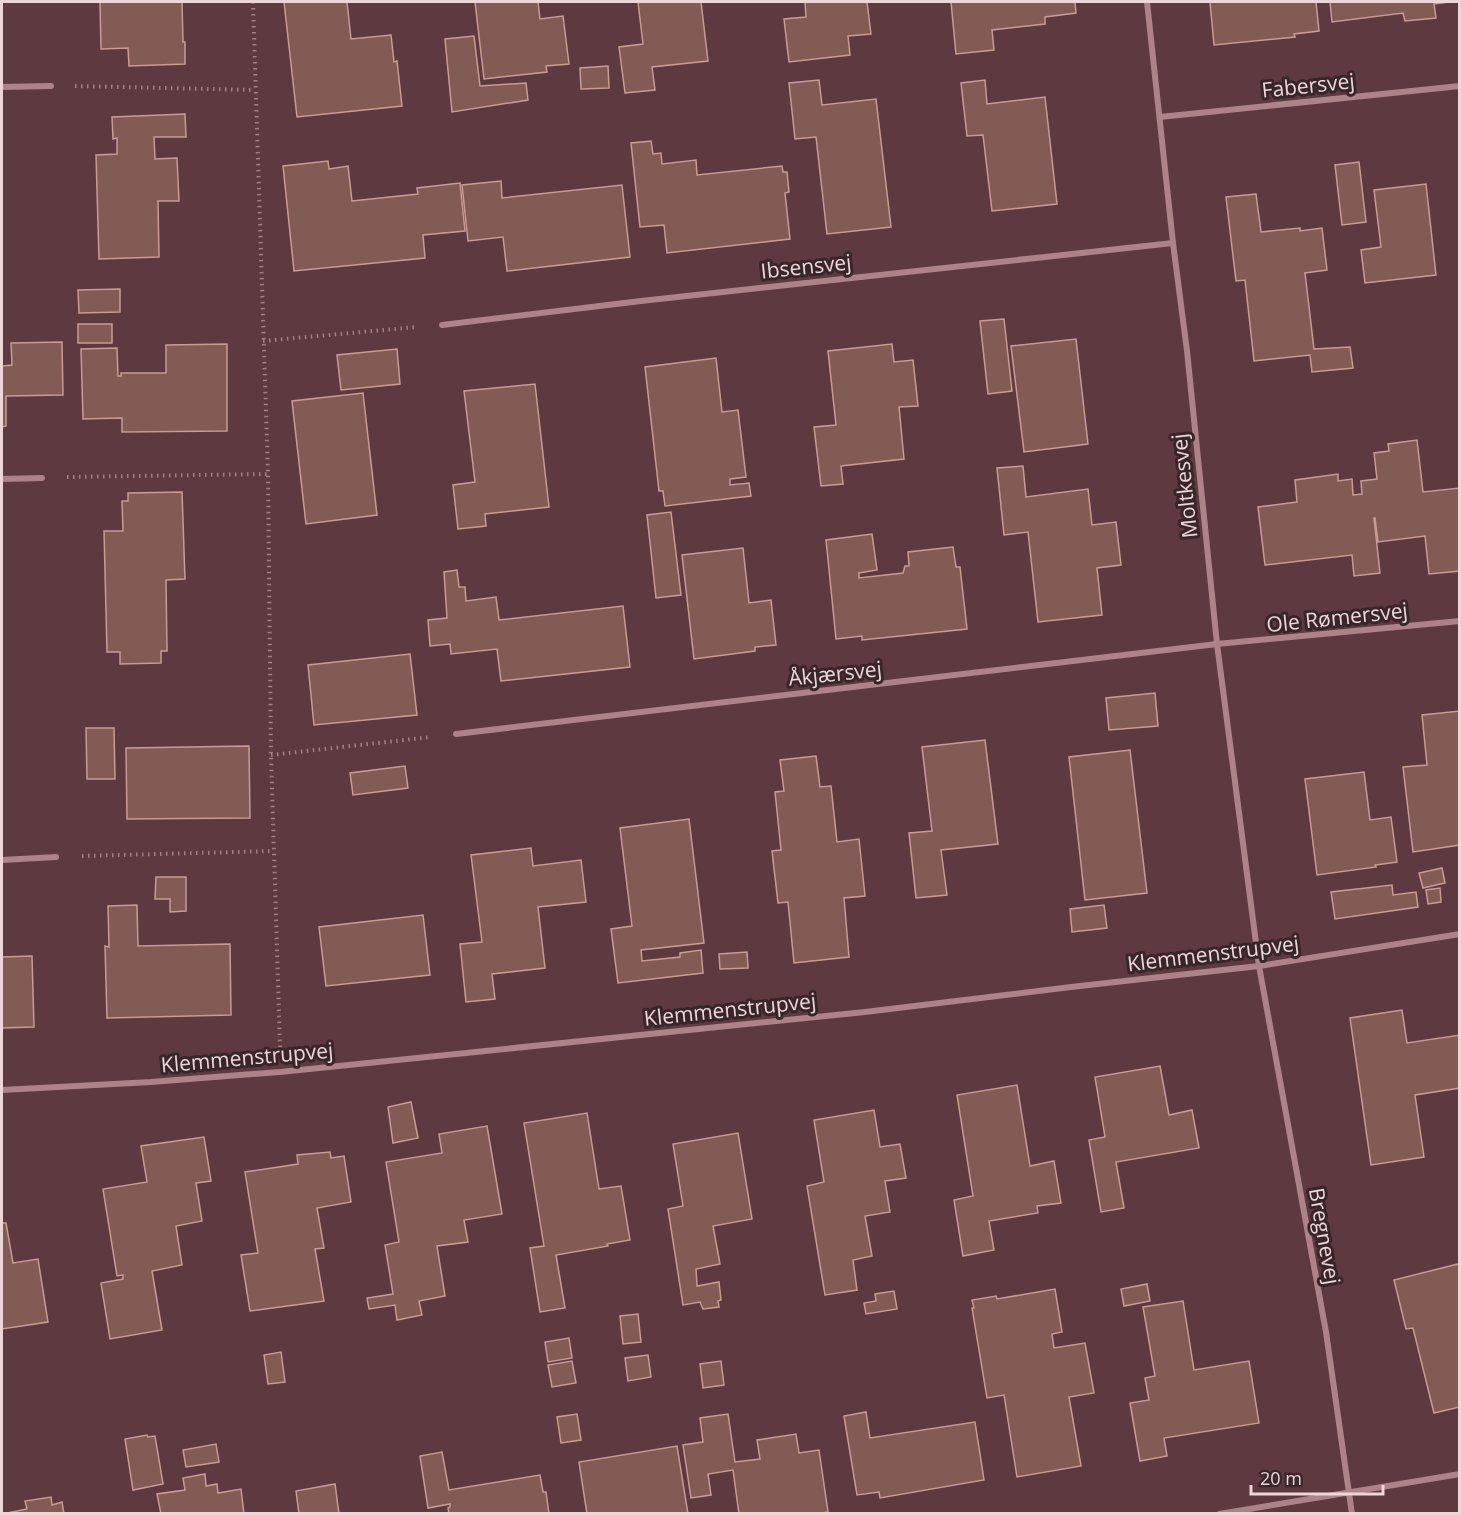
<svg xmlns="http://www.w3.org/2000/svg" width="1461" height="1515" font-family="'Open Sans',sans-serif">
  <style>
    .building { fill: #835b55; stroke: #c89c95; stroke-width: 1.5 }
    .lines { fill: none; stroke-linecap: round; stroke-linejoin: round }
    .path { stroke: #a18187; stroke-width: 4; stroke-dasharray: 1.5 4.5; stroke-linecap: butt }
    .minor { stroke: #ae8289; stroke-width: 6 }
    .labels { text-anchor: middle; dominant-baseline: central; stroke-width: 6; stroke-linejoin: round; paint-order: stroke }
    .street-label { font-size: 21px; fill: #edd5d8; stroke: #382629 }
  </style>
  <rect width="100%" height="100%" fill="#5f3940"/>
  <g class="building">
    <polygon points="100,2 182,2 183,42 185,42 185,64 129,66 128,48 101,49"/>
    <polygon points="284,2 347,2 351,39 391,35 394,62 397,61 402,106 297,117"/>
    <polygon points="475,2 538,2 540,19 563,16 569,64 546,66 547,72 484,79"/>
    <polygon points="638,2 701,2 708,61 652,67 655,90 625,93 619,47 643,44"/>
    <polygon points="805,2 867,2 871,34 848,36 850,55 789,62 784,19 806,17"/>
    <polygon points="951,2 1075,2 1076,13 1045,17 1045,24 992,30 994,50 956,54"/>
    <polygon points="1210,2 1316,2 1319,31 1294,34 1295,37 1214,45"/>
    <polygon points="1330,2 1449,2 1434,4 1436,18 1405,21 1403,13 1332,22"/>
    <polygon points="474,36 480,86 526,83 528,100 452,112 445,39"/>
    <polygon points="608,66 609,88 581,89 580,68"/>
    <polygon points="819,80 822,105 876,99 891,227 827,234 816,137 795,139 789,83"/>
    <polygon points="985,80 987,104 1045,97 1057,204 992,211 983,135 967,136 961,83"/>
    <polygon points="185,114 186,137 154,137 155,159 177,158 179,201 158,201 159,257 99,259 96,155 117,154 117,138 113,139 112,117"/>
    <polygon points="651,141 653,154 661,153 662,164 696,160 697,175 782,166 783,172 787,172 789,192 785,193 790,239 667,253 664,225 640,227 631,143"/>
    <polygon points="328,161 329,169 348,166 352,201 418,194 417,188 460,183 465,231 423,235 425,258 294,271 283,166"/>
    <polygon points="1359,162 1366,222 1342,225 1335,165"/>
    <polygon points="501,181 502,198 622,185 630,257 507,271 503,237 468,241 462,185"/>
    <polygon points="1426,184 1436,275 1365,283 1361,250 1381,247 1374,190"/>
    <polygon points="1256,194 1261,232 1300,228 1300,231 1322,228 1327,270 1305,273 1314,349 1350,347 1353,368 1312,372 1310,355 1254,361 1245,280 1236,281 1226,197"/>
    <polygon points="120,289 120,312 79,313 78,290"/>
    <polygon points="1004,319 1012,391 988,394 980,321"/>
    <rect x="78" y="324" width="34" height="19"/>
    <polygon points="1076,339 1088,444 1024,452 1011,346"/>
    <polygon points="62,342 63,395 6,396 6,426 2,427 2,366 12,365 11,343"/>
    <polygon points="227,344 227,431 122,432 122,418 83,419 81,349 117,348 118,376 121,376 121,373 166,373 166,345"/>
    <polygon points="892,344 894,362 913,360 918,406 899,407 904,459 841,466 843,484 821,486 814,427 836,425 828,351"/>
    <polygon points="397,349 400,384 341,390 337,355"/>
    <polygon points="716,358 722,412 738,410 746,477 730,479 730,485 749,483 751,496 665,506 663,491 659,491 645,367"/>
    <polygon points="535,384 549,507 485,514 486,526 458,529 453,485 475,482 464,391"/>
    <polygon points="363,393 377,515 306,524 292,401"/>
    <polygon points="1417,440 1423,492 1460,488 1460,571 1429,574 1425,536 1378,542 1375,518 1374,518 1380,573 1354,576 1352,555 1265,565 1258,507 1297,502 1295,480 1338,474 1338,481 1352,479 1353,495 1362,494 1361,481 1377,479 1374,453 1389,451 1388,444"/>
    <polygon points="1023,466 1026,497 1088,489 1092,525 1116,522 1121,565 1097,568 1102,615 1038,622 1028,532 1004,535 997,468"/>
    <polygon points="182,492 185,579 166,580 167,651 161,651 161,663 120,664 120,652 107,652 104,531 123,531 122,501 128,501 128,493"/>
    <polygon points="671,512 681,595 656,598 647,515"/>
    <polygon points="872,534 877,570 859,573 859,578 903,573 905,566 909,566 908,552 953,547 956,567 960,567 967,629 862,640 862,636 836,639 826,540"/>
    <polygon points="743,548 749,603 771,600 776,645 755,647 755,651 694,659 682,555"/>
    <polygon points="457,570 459,587 465,587 466,601 496,597 499,620 623,606 630,667 501,681 497,649 451,654 450,644 430,646 428,620 447,618 444,572"/>
    <polygon points="410,654 417,715 314,725 308,665"/>
    <polygon points="1155,693 1158,726 1109,730 1106,698"/>
    <polygon points="1460,711 1460,845 1413,852 1403,767 1427,765 1422,715"/>
    <polygon points="86,728 114,728 115,779 87,779"/>
    <polygon points="985,740 998,844 941,850 947,895 916,898 909,833 932,831 922,747"/>
    <polygon points="249,746 250,818 127,819 126,748"/>
    <polygon points="1130,750 1147,893 1085,900 1069,757"/>
    <polygon points="816,756 820,787 831,786 837,842 859,839 865,896 844,898 849,957 794,963 788,902 778,903 772,851 781,850 775,792 784,791 780,760"/>
    <polygon points="405,766 408,788 353,795 350,773"/>
    <polygon points="1364,772 1370,820 1391,817 1397,862 1375,865 1376,867 1317,875 1305,779"/>
    <polygon points="689,819 704,943 641,950 642,961 680,957 680,953 701,950 703,973 618,983 611,929 632,926 620,828"/>
    <polygon points="531,848 533,866 581,860 586,902 538,907 545,968 492,974 495,999 466,1002 460,944 482,942 471,855"/>
    <polygon points="1442,868 1445,883 1423,888 1419,873"/>
    <polygon points="156,877 186,877 186,911 170,912 170,899 155,899"/>
    <polygon points="1392,885 1393,895 1416,892 1418,907 1335,919 1331,892"/>
    <polygon points="1440,888 1441,902 1428,904 1426,890"/>
    <polygon points="137,905 138,946 230,944 231,1015 107,1018 105,946 109,947 108,906"/>
    <polygon points="1104,905 1107,928 1072,932 1070,909"/>
    <polygon points="423,915 430,975 326,986 319,927"/>
    <polygon points="747,952 748,968 720,969 719,954"/>
    <polygon points="32,956 34,1027 2,1028 2,957"/>
    <polygon points="1402,1010 1407,1043 1460,1035 1460,1088 1415,1095 1424,1157 1371,1165 1350,1018"/>
    <polygon points="1160,1066 1169,1115 1192,1110 1199,1148 1116,1162 1124,1208 1101,1212 1089,1140 1105,1137 1095,1077"/>
    <polygon points="1017,1085 1030,1166 1054,1161 1061,1203 1037,1206 1038,1213 989,1221 994,1250 963,1256 954,1200 973,1196 957,1095"/>
    <polygon points="411,1102 418,1138 393,1143 388,1107"/>
    <polygon points="874,1110 880,1147 900,1144 906,1178 885,1181 890,1212 865,1216 872,1256 853,1260 857,1290 825,1295 807,1186 824,1182 814,1120"/>
    <polygon points="587,1113 599,1189 621,1186 630,1240 607,1244 608,1246 556,1255 565,1308 540,1312 530,1248 544,1246 524,1123"/>
    <polygon points="487,1126 502,1214 464,1220 468,1242 437,1246 445,1296 419,1301 422,1315 397,1320 395,1305 369,1309 367,1298 393,1294 385,1245 399,1242 386,1162 442,1153 439,1134"/>
    <polygon points="738,1133 752,1219 713,1226 720,1264 696,1269 697,1286 719,1282 721,1300 718,1301 719,1307 703,1309 700,1302 683,1305 668,1209 683,1206 673,1144"/>
    <polygon points="204,1137 211,1181 196,1183 202,1221 176,1226 182,1265 152,1271 162,1330 110,1339 101,1283 123,1279 123,1275 117,1276 103,1189 147,1182 141,1146"/>
    <polygon points="330,1152 331,1158 344,1156 351,1202 317,1208 324,1248 315,1249 324,1301 250,1311 241,1255 258,1253 245,1172 298,1164 297,1155"/>
    <polygon points="2,1223 6,1223 13,1263 38,1259 48,1322 2,1329"/>
    <polygon points="1458,1264 1460,1270 1460,1407 1434,1413 1413,1328 1406,1329 1394,1280"/>
    <polygon points="1147,1284 1150,1301 1124,1306 1121,1289"/>
    <polygon points="1055,1289 1062,1332 1052,1334 1054,1348 1085,1343 1094,1393 1069,1397 1081,1466 1017,1477 1004,1395 987,1398 972,1308 974,1308 972,1300 996,1296 997,1299"/>
    <polygon points="894,1291 897,1309 866,1314 864,1303 876,1301 875,1294"/>
    <polygon points="1183,1301 1194,1370 1249,1361 1259,1423 1164,1438 1167,1456 1140,1461 1130,1403 1149,1400 1145,1378 1155,1376 1143,1307"/>
    <polygon points="638,1314 641,1342 623,1344 620,1316"/>
    <polygon points="569,1338 572,1358 548,1362 545,1342"/>
    <polygon points="281,1352 285,1382 268,1384 264,1355"/>
    <polygon points="648,1355 651,1377 628,1381 625,1358"/>
    <polygon points="572,1361 576,1383 552,1387 548,1365"/>
    <polygon points="721,1361 724,1385 703,1388 700,1364"/>
    <polygon points="866,1412 870,1438 975,1422 984,1480 880,1498 879,1492 857,1495 844,1416"/>
    <polygon points="577,1414 581,1440 561,1443 557,1417"/>
    <polygon points="728,1414 735,1462 760,1459 757,1440 796,1434 799,1453 819,1450 828,1512 815,1514 739,1514 733,1470 708,1474 711,1495 691,1498 683,1445 703,1442 700,1418"/>
    <polygon points="147,1435 148,1437 155,1436 163,1484 133,1490 125,1439"/>
    <polygon points="216,1444 219,1462 186,1467 183,1450"/>
    <polygon points="677,1446 688,1514 587,1514 579,1462"/>
    <polygon points="442,1452 449,1490 540,1475 543,1492 546,1492 549,1514 449,1514 448,1508 450,1507 450,1504 428,1508 420,1456"/>
    <polygon points="205,1474 206,1486 217,1484 218,1493 241,1489 244,1514 161,1514 157,1494 185,1490 183,1478"/>
    <polygon points="335,1484 339,1514 299,1514 296,1491"/>
    <polygon points="51,1497 52,1505 62,1502 64,1514 2,1514 27,1509 25,1501"/>
  </g>
  <g class="lines">
    <g class="path">
      <polyline points="253,2 268,474 271,755 280,1047"/>
      <polyline points="75,86 254,90"/>
      <polyline points="263,341 417,327"/>
      <polyline points="67,477 268,474"/>
      <polyline points="271,755 431,737"/>
      <polyline points="82,856 273,851"/>
    </g>
    <g class="minor">
      <polyline points="1147,2 1173,243 1187,351 1217,644 1259,966 1326,1332 1352,1514"/>
      <polyline points="2,87 51,86"/>
      <polyline points="1160,117 1460,86"/>
      <polyline points="442,325 641,301 1173,243"/>
      <polyline points="2,479 42,478"/>
      <polyline points="456,734 1217,644 1460,621"/>
      <polyline points="2,860 56,857"/>
      <polyline points="2,1090 151,1082 280,1072 865,1012 1071,987 1259,966 1460,934"/>
      <polyline points="1219,1514 1460,1474"/>
    </g>
  </g>
  <g class="labels">
    <g class="street-label">
      <text transform="translate(1308 85) rotate(-6)">Fabersvej</text>
      <text transform="translate(806 266) rotate(-6)">Ibsensvej</text>
      <text transform="translate(1184 486) rotate(-96)">Moltkesvej</text>
      <text transform="translate(1337 617) rotate(-6)">Ole Rømersvej</text>
      <text transform="translate(835 673) rotate(-6)">Åkjærsvej</text>
      <text transform="translate(1213 953) rotate(-7)">Klemmenstrupvej</text>
      <text transform="translate(730 1009) rotate(-6)">Klemmenstrupvej</text>
      <text transform="translate(247 1057) rotate(-5)">Klemmenstrupvej</text>
      <text transform="translate(1325 1236) rotate(80)">Bregnevej</text>
    </g>
  </g>
  <rect width="1461" height="1515" fill="none" stroke="#edd5d8" stroke-width="6"/>
  <path d="M1251 1485v9h132v-9" fill="none" stroke="#edd5d8" stroke-width="3"/>
  <text x="1260" y="1485" font-size="18" fill="#edd5d8" stroke="#382629" stroke-width="4.5" paint-order="stroke">20 m</text>
</svg>
